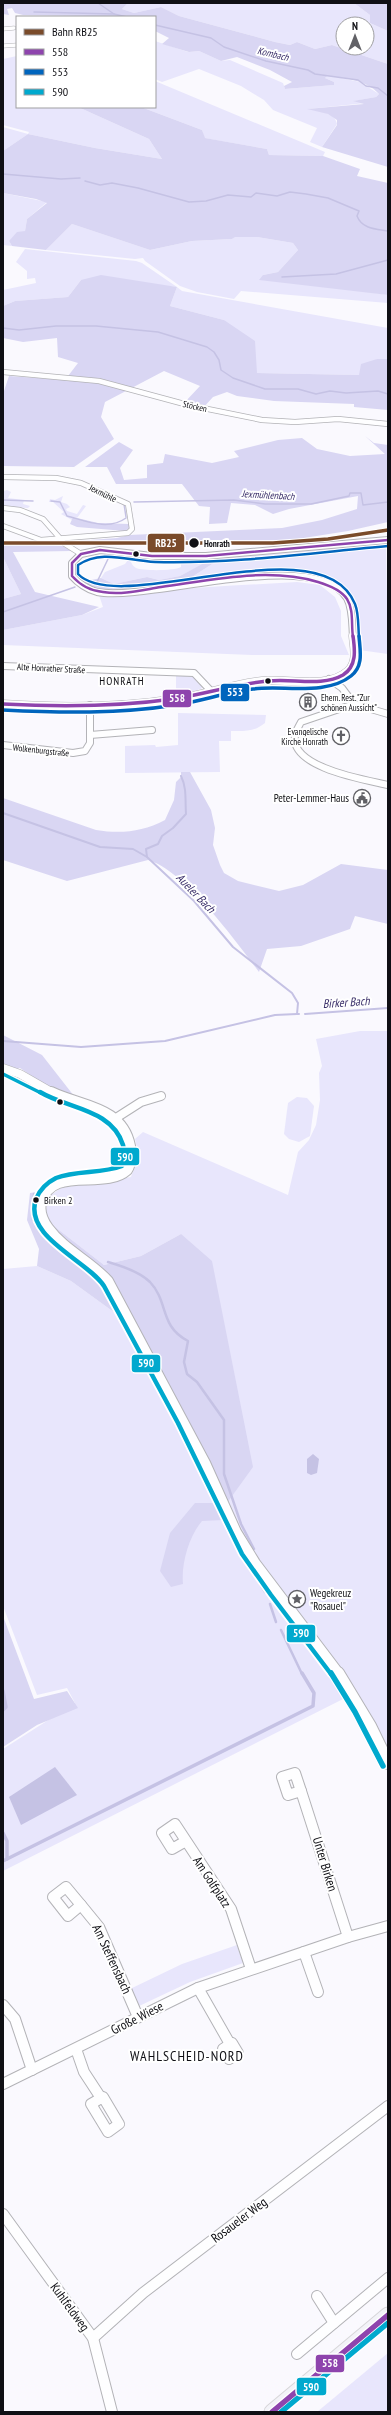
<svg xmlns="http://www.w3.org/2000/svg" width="391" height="2415" font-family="'PT Sans Narrow',sans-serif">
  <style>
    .green { fill: #e8e6fc; fill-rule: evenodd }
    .forest { fill: #d9d6f3 }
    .water { fill: #c5c2e4 }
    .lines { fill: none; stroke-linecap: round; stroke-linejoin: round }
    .stream-far3 { stroke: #c5c2e4; stroke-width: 1.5 }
    .stream-far2 { stroke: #c5c2e4; stroke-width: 2 }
    .stream-far1 { stroke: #c5c2e4; stroke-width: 2.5 }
    .stream { stroke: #c5c2e4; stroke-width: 3.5 }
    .minor-far4-casing { stroke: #b3b3b7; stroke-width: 4.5 }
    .minor-far3-casing { stroke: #b3b3b7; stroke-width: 6 }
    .minor-far2-casing { stroke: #b3b3b7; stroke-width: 8 }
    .minor-far1-casing { stroke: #b3b3b7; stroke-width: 10 }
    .minor-casing { stroke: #b3b3b7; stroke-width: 12 }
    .tertiary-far3-casing { stroke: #b3b3b7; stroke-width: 8 }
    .tertiary-far2-casing { stroke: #b3b3b7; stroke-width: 9 }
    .tertiary-far1-casing { stroke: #b3b3b7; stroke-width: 12 }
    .tertiary-casing { stroke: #b3b3b7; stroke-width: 14 }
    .primary-casing { stroke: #d7d6d9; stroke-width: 17 }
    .minor-far4 { stroke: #fefeff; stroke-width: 3.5 }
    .minor-far3 { stroke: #fefeff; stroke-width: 4.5 }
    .minor-far2 { stroke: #fefeff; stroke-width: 6 }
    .minor-far1 { stroke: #fefeff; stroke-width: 8 }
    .minor { stroke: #fefeff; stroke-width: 10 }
    .tertiary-far3 { stroke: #fefeff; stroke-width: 6 }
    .tertiary-far2 { stroke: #fefeff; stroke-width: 8 }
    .tertiary-far1 { stroke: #fefeff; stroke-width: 10 }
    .tertiary { stroke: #fefeff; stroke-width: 12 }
    .primary { stroke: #f3f3f8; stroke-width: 15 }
    .bus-1-far2-casing { stroke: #fff; stroke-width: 4.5 }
    .bus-1-far1-casing { stroke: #fff; stroke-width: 6 }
    .bus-1-casing { stroke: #fff; stroke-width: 8 }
    .bus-2-far1-casing { stroke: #fff; stroke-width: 4.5 }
    .bus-2-casing { stroke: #fff; stroke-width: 6 }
    .bus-3-far2-casing { stroke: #fff; stroke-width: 6 }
    .bus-3-far1-casing { stroke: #fff; stroke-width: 8 }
    .bus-3-casing { stroke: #fff; stroke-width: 8 }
    .bus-1-far2 { stroke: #8e44ad; stroke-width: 2.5 }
    .bus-1-far1 { stroke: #8e44ad; stroke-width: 3.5 }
    .bus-1 { stroke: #8e44ad; stroke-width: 5.5 }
    .bus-2-far1 { stroke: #0065bd; stroke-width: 2.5 }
    .bus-2 { stroke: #0065bd; stroke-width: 3.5 }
    .bus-3-far2 { stroke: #00a9ce; stroke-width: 3.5 }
    .bus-3-far1 { stroke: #00a9ce; stroke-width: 4.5 }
    .bus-3 { stroke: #00a9ce; stroke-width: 5.5 }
    .rail-1-casing { stroke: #fff; stroke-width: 5.5 }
    .rail-1 { stroke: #7a4b2a; stroke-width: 3.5 }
    .stop-dot { fill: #0f0f14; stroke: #fff; stroke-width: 1.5 }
    .labels { text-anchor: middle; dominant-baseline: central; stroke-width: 4; stroke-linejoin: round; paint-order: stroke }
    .far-street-label { font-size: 9px; fill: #0f0f14; stroke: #fff }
    .far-stop-label { font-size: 9px; font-weight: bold; fill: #0f0f14; stroke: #fff; text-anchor: start }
    .far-poi-label { font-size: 9px; fill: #0f0f14; stroke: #fff; text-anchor: start }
    .far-water-label { font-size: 10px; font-style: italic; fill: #3a2f69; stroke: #fff }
    .bus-label { font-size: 10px; fill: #0f0f14; stroke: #fff; text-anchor: start }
    .far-quarter-label { font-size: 11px; letter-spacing: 1px; fill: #0f0f14; stroke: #fff }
    .poi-label { font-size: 11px; fill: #0f0f14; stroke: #fff; text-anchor: end }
    .water-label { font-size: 12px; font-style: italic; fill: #3a2f69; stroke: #fff }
    .near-street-label { font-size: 13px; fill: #0f0f14; stroke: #fff }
    .near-neighbourhood-label { font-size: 14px; letter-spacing: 1px; fill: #0f0f14; stroke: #fff }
    .line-badge { stroke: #fff; stroke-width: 1.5 }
    .badge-label { font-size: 11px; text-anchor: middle; font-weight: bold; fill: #fff }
  </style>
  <rect width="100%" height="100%" fill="#faf9fe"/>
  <g class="green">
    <path d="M128,3H354L370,15V23L388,31V64L332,45L315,49L297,42L290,45L275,42L179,16L161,7L134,13L122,9ZM343,24H367V48H343Z"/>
    <path d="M155,41L188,52L199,51L221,61L230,60L283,83L285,89L334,85V82L325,78L327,75L360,82L379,94L376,97L354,101L366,103L308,109C318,111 335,112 337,124L322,147L310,142L317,128L273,110L264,100L241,86L199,69L162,82L155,79Z"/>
    <polygon points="17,56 17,107 78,107 149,139 162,159 95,148 28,134 3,151 3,127 28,134 29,132 3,125 3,59"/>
    <polygon points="155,81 325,152 323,156 269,155 267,149 204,138 202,130 141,107 155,107"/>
    <polygon points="3,193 47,202 27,219 25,231 9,241 12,246 3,245"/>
    <polygon points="72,224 150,250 192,241 232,239 234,237 257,237 293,243 298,250 278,272 263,275 388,295 388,303 241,291 234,299 197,292 180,286 145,261 143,258 135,259 46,250"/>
    <polygon points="25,249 136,261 142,263 177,287 182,291 388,328 388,359 377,359 359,375 257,373 224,320 170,306 177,287 81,280 68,297 15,301 3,306 3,290 36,283 35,278 27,279 27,271 16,262"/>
    <polygon points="7,490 11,492 8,498 24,500 23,504 30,506 28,508 3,507 3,491"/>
    <polygon points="63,496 61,502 67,504 70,507 66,509 67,511 77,514 83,505 86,506 77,518 73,517 72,520 61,514 64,512 53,502 49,502 50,499 55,500"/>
    <path d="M386,543L388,654L359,650C358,634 360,610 351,596C321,555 226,577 184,582L220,559L215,558Z"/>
    <polygon points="3,557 21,594 3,599"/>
    <path d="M204,559L205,563L180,576L159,580L147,577L114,584L101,578L105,572L125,564L128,560C132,561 131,565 136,568C143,571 174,571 181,567V560Z"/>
    <path d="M297,582L320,585L335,597L341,611V636L349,655H252L3,645V630L82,615L103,607L99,595L96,594C117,601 140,594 162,591C207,586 252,585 297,582Z"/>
    <polygon points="176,675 195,677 203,685 201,689 179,695 176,688"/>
    <path d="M178,713L266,715L265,723C254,732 245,731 231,731V741H219L220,772L125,773V746L155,745L156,747L178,745Z"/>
    <polygon points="360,1031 388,1031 388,1753 369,1712 245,1540 227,1503 181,1234 141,1256 104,1265 46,1220 47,1198 61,1188 131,1177 139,1156 135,1139 143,1132 288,1195 298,1152 309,1140 316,1125 320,1100 319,1073 322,1066 316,1039"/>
    <polygon points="297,1097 307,1098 314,1106 310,1136 299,1142 289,1139 284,1134 288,1103"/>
    <polygon points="37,1266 71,1281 133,1326 252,1567 319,1655 347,1697 3,1871 3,1749 75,1703 67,1688 37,1695 3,1606 3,1269"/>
    <polygon points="237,1945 243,1963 190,1982 137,2007 130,1989 182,1964"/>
    <polygon points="388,2353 388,2412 317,2412"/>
  </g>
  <g class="forest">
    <path d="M3,3H128L122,9L134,13L161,7L179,16L275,42L290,45L297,42L315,49L332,45L388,64V167L322,147L337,125V120L328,114L307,109L364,104L353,101L376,97L379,94C368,81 344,77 327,76L325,78L334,82V85L285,89L284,86L292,82L270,70L237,57L221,61L199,51L189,52L162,44L169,38L155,31V17L23,15L15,13L12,8L7,9L9,15L3,14Z"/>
    <polygon points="354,3 388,3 388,31 370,23 370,15"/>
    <polygon points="78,107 141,107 202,130 205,138 267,149 269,155 323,156 360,169 357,176 388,183 388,295 259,280 263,275 278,272 298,250 293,243 257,237 235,237 232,239 192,241 150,250 72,224 46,250 12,246 9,241 17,232 25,231 27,219 47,203 36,199 3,193 3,151 28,134 95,148 162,159 149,139"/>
    <polygon points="101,275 177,287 170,306 224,320 255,341 257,373 359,375 361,364 377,359 388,359 388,410 354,407 354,404 274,401 237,396 227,392 213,397 203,408 184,403 200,386 164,371 105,402 101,417 114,439 74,467 3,466 3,394 9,376 65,380 78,363 58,357 57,338 23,342 3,338 3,306 15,301 68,297 81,280"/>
    <polygon points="365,436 374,443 388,445 388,522 348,531 291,540 77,541 117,538 129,535 282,528 322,520 357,509 358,496 289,509 273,514 255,505 231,503 227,523 209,524 210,507 199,506 182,484 116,484 107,467 85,467 119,442 133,450 120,468 124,480 147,478 147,465 163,463 165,454 212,463 239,457 234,451 278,440 302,438 317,449 350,456 385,454"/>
    <polygon points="73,517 98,523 129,524 130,528 125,531 77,527 70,524"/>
    <polygon points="3,544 63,546 71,551 13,552 35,592 99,607 82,615 3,630 3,599 21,594 3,557"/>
    <polygon points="204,559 220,559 184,582 124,590 106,591 89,587 82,582 101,578 114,584 147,577 159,580 180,576 204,563"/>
    <path d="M181,772H190L211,810L215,828L213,845L220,865L224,873L238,881L279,891L303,885L341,864L388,870V924L355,916L350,929L301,946L267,949L259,972C236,941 184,870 148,860L67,881L3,860V798L96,830C121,834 142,832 165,820L174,800L176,782L181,777Z"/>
    <polygon points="3,1035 42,1055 74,1096 57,1093 20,1068 3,1074"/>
    <polygon points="37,1192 45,1209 46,1220 104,1265 141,1256 181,1234 212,1261 253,1467 227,1503 133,1326 71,1281 37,1266 39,1249 27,1220 30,1193"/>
    <path d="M195,1503H214L223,1520L202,1521C189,1536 181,1564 183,1584L171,1587L160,1571L170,1533Z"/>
    <polygon points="3,1616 34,1699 67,1691 78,1708 37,1725 3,1747"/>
  </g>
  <g class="water">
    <polygon points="313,1454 319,1459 317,1473 311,1475 307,1473 307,1459"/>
    <polygon points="55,1767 77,1795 21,1825 9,1797"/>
  </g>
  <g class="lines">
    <g class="stream-far3">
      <polyline points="98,3 114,14 127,17"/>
      <polyline points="34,12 114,14"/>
      <polyline points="155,25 211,38 224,47 266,61 308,70 315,74 358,80 366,86 378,88 388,96"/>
      <polyline points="3,174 61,179 80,178"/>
      <path d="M85,181L100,185L112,183L138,188L189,202L206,201L228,195L251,197L256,193L277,196L290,192L306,194L328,198L359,211L357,216C362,229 376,229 388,231"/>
      <polyline points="282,277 336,274 388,260"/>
      <polyline points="3,328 19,330 56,326 96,326 158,332 207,347 214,352 219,360 221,370 233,378 265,389 298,389 316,394 330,391 346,393 378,391 388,394"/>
      <polyline points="3,500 33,501"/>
      <path d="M51,501L60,502L67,516C86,521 108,531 126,518"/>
      <polyline points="134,502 234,500 265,504 311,504 349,496 350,493 361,493 363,505 388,502"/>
      <polyline points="124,504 126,517"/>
      <polyline points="87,584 97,582 108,559 104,553"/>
      <polyline points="3,612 75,587"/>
    </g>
    <g class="stream-far2">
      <path d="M181,776C187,788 185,801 186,814L173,828L162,836L158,844L146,849L147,857L194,901L233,947L292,993L298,1003L297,1014H299"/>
      <polyline points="3,813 100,847 133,849 147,857"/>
      <polyline points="305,1014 388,1008"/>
      <polyline points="3,1041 81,1047 165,1041 275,1015 297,1014"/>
    </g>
    <g class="stream-far1">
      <polyline points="33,1220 34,1194"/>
      <polyline points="36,1226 56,1244"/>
      <path d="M108,1262C122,1266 140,1272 150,1282C169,1302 159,1326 188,1341L184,1362L187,1374L197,1382L224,1420V1474L241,1524L254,1549"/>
      <polyline points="250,1568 265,1592"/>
      <polyline points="270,1604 276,1622"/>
      <polyline points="281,1630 302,1674"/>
    </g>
    <g class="stream">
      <polyline points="3,1691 6,1707 3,1710"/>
      <polyline points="3,1833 7,1841 7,1859"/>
      <polyline points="3,1861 313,1706 314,1693 302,1673"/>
    </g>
    <g class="minor-far4-casing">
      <g id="minor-far4">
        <polyline points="3,29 14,28"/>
        <polyline points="3,46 17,45"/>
      </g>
    </g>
    <g class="minor-far3-casing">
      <g id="minor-far3">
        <polyline points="3,372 99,381 188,405 262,420 295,422 338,419 388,424"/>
        <polyline points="3,477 56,478 81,483 128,504 132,529 128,533 41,540 3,526"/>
        <polyline points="3,508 20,510 43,519 65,544 81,554"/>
      </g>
    </g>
    <g class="minor-far2-casing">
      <g id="minor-far2">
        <polyline points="3,666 194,673 211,691"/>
        <polyline points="329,679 342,688 354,704 388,714"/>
        <path d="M354,704L301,722C299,726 295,732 295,736C290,768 367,780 388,785"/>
        <polyline points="90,735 152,730"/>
        <polyline points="3,745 73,753 85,751 90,743 90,705"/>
      </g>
    </g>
    <g class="minor-far1-casing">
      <polyline id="minor-far1" points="116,1118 141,1102 161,1096"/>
    </g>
    <g class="minor-casing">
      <g id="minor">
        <polygon points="295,1773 301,1791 288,1795 282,1777"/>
        <polyline points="301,1791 348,1937"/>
        <polyline points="186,1841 172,1849 162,1833 175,1824 231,1909 251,1969"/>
        <polygon points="66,1887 81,1905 68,1916 53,1897"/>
        <polyline points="81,1905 99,1927 138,2017"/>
        <polyline points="304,1952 318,1992"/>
        <polyline points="198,1988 230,2044"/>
        <polyline points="3,2005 15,2019 32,2070"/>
        <polygon points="232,2043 238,2053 229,2059 223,2049"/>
        <polyline points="76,2049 84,2072 101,2098"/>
        <polyline points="3,2084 198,1988 348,1937 388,1926"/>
        <polygon points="103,2097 119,2124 108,2132 91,2104"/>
        <polyline points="3,2214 93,2338 112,2412"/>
        <polyline points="317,2296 334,2323"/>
        <polyline points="93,2338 143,2293 388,2106"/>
        <polyline points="297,2354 388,2278"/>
      </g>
    </g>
    <g class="tertiary-far3-casing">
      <path id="tertiary-far3" d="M353,637C352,625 353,609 347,598C314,546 149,602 97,592C87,589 79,584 72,576V563L81,554L100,550L152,556H206L388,540"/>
    </g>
    <g class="tertiary-far2-casing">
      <g id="tertiary-far2">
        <path d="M3,704C61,708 119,708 176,699C205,695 233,684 262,681C288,678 327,690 348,671C358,662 354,648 353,636"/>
        <polyline points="3,1068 20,1074 53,1093"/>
      </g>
    </g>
    <g class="tertiary-far1-casing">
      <path id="tertiary-far1" d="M51,1092C82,1107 122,1106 130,1146C131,1155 132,1162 127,1170C104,1191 51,1164 41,1203C39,1212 43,1221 48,1228C64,1250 90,1261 108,1281L205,1463L236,1532L255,1563L339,1674"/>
    </g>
    <g class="tertiary-casing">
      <polyline id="tertiary" points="338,1673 370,1726 388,1763"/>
    </g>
    <g class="primary-casing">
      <polyline id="primary" points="272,2412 388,2315"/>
    </g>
    <use href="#minor-far4" class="minor-far4"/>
    <use href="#minor-far3" class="minor-far3"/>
    <use href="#minor-far2" class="minor-far2"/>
    <use href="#minor-far1" class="minor-far1"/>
    <use href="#minor" class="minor"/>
    <use href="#tertiary-far3" class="tertiary-far3"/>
    <use href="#tertiary-far2" class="tertiary-far2"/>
    <use href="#tertiary-far1" class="tertiary-far1"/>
    <use href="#tertiary" class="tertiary"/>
    <use href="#primary" class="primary"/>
    <g class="bus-1-far2-casing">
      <path id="bus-1-far2" d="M353,637C351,625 354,610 347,599C341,590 328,585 318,582C268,567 212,580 161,587C142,590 123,595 103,592C90,591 81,586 72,576V563L81,554L100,550L152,556H206L388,540"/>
    </g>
    <g class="bus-1-far1-casing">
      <path id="bus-1-far1" d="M3,704C60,707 116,707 173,699C205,694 236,684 268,681C292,678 322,687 343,675C357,666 355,650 353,636"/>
    </g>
    <g class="bus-1-casing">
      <polyline id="bus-1" points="272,2412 388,2315"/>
    </g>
    <g class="bus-2-far1-casing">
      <path id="bus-2-far1" d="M359,637C358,627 359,614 355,604C322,522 120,618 78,574V565C102,549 128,561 155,562C232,564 311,553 388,546"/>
    </g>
    <g class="bus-2-casing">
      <path id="bus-2" d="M3,710C61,713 119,714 176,705C202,701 227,692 253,689C283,685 326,696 351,676C364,666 360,650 359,636"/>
    </g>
    <g class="bus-3-far2-casing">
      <polyline id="bus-3-far2" points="3,1074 41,1093"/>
    </g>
    <g class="bus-3-far1-casing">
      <path id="bus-3-far1" d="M40,1092C68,1109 112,1109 123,1145C125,1152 126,1159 122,1166C101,1174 77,1170 56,1178C46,1183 40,1189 36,1199C23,1237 87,1260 104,1286L178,1423L242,1554L271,1595L331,1674"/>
    </g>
    <g class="bus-3-casing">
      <g id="bus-3">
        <polyline points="331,1673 355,1712 383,1766"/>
        <polyline points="281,2412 388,2323"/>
      </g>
    </g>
    <use href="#bus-1-far2" class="bus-1-far2"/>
    <use href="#bus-1-far1" class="bus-1-far1"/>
    <use href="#bus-1" class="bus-1"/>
    <use href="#bus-2-far1" class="bus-2-far1"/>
    <use href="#bus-2" class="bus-2"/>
    <use href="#bus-3-far2" class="bus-3-far2"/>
    <use href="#bus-3-far1" class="bus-3-far1"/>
    <use href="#bus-3" class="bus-3"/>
    <g class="rail-1-casing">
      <polyline id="rail-1" points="3,543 273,543 328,539 388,530"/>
    </g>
    <use href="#rail-1" class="rail-1"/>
  </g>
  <defs>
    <g id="building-ring" transform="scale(0.9)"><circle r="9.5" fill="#fff" stroke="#616166" stroke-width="1.5"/><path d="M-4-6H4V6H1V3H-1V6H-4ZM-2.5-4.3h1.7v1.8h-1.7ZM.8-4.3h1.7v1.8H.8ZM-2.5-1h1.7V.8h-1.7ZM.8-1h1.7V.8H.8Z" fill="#616166"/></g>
    <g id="church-ring" transform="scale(0.9)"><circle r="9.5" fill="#fff" stroke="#616166" stroke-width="1.5"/><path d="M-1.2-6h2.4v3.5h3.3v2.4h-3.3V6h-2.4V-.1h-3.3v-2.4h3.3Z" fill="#616166"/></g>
    <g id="civic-ring" transform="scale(0.9)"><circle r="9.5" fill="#fff" stroke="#616166" stroke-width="1.5"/><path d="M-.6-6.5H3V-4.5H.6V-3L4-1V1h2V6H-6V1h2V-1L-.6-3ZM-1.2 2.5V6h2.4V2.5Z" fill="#616166"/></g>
    <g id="sight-ring" transform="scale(0.9)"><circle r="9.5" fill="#fff" stroke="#616166" stroke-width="1.5"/><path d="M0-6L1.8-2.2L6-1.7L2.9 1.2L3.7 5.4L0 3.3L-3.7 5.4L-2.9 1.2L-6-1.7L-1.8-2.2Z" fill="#616166"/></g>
  </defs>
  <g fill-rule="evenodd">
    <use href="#building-ring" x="308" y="702"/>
    <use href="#church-ring" x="341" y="736"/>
    <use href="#civic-ring" x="362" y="798"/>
    <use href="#sight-ring" x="297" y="1599"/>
  </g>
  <g class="stop-dot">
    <circle cx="194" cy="543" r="5.5"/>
    <circle cx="136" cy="554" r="3.5"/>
    <circle cx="268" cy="681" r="3.5"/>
    <circle cx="60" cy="1102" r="3.5"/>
    <circle cx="36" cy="1200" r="3.5"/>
  </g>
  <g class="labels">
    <g class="far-street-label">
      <text transform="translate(195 406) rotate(13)">Stöcken</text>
      <text transform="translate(103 493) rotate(26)">Jexmühle</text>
      <text transform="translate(51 668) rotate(3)">Alte Honrather Straße</text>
      <text transform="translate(41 750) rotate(6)">Wolkenburgstraße</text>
    </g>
    <g class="far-stop-label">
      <text x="204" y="543">Honrath</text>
    </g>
    <g class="far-poi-label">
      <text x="321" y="697">Ehem. Rest. "Zur<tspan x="321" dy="10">schönen Aussicht"</tspan></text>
      <text x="328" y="731" text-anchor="end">Evangelische<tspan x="328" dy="10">Kirche Honrath</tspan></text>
    </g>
    <g class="far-water-label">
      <text transform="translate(273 54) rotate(13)">Kombach</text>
      <text transform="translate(268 495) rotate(3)">Jexmühlenbach</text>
    </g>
    <g class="bus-label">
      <text x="44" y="1200">Birken 2</text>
    </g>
    <g class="far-quarter-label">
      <text x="122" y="681">HONRATH</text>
    </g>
    <g class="poi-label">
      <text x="349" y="798">Peter-Lemmer-Haus</text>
      <text x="310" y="1593" text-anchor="start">Wegekreuz<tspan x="310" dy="13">"Rosauel"</tspan></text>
    </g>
    <g class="water-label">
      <text transform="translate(196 893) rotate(46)">Aueler Bach</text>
      <text transform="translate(346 1002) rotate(-4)">Birker Bach</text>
    </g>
    <g class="near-street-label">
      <text transform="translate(325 1864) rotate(73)">Unter Birken</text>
      <text transform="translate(212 1882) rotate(57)">Am Golfplatz</text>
      <text transform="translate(112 1959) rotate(65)">Am Steffensbach</text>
      <text transform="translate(137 2018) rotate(-27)">Große Wiese</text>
      <text transform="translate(239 2220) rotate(-37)">Rosaueler Weg</text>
      <text transform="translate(70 2307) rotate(54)">Kuhlfeldweg</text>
    </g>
    <g class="near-neighbourhood-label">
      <text x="187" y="2056">WAHLSCHEID-NORD</text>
    </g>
  </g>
  <g class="line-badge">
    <rect x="147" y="533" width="38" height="20" rx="4" fill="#7a4b2a"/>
    <rect x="220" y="683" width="30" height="19" rx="4" fill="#0065bd"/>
    <rect x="162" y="689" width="30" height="19" rx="4" fill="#8e44ad"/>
    <rect x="110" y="1147" width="30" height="19" rx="4" fill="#00a9ce"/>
    <rect x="131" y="1354" width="30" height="19" rx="4" fill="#00a9ce"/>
    <rect x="286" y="1624" width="30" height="19" rx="4" fill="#00a9ce"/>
    <rect x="315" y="2354" width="30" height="19" rx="4" fill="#8e44ad"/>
    <rect x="296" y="2377" width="31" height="19" rx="4" fill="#00a9ce"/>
  </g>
  <g class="badge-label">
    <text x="166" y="547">RB25</text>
    <text x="235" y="696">553</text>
    <text x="177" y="702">558</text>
    <text x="125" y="1161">590</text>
    <text x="146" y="1367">590</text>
    <text x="301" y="1637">590</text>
    <text x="330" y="2367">558</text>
    <text x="311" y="2391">590</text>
  </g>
  <rect width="391" height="2415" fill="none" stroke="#0f0f14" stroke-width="8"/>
  <rect x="16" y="16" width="140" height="92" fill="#ffffff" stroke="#9f9fa1"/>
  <rect x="24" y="29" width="20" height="6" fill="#7a4b2a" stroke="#9f9fa1"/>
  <text x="52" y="36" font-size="12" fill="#0f0f14">Bahn RB25</text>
  <rect x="24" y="49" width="20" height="6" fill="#8e44ad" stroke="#9f9fa1"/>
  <text x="52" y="56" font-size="12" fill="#0f0f14">558</text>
  <rect x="24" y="69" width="20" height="6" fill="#0065bd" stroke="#9f9fa1"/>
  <text x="52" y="76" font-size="12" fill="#0f0f14">553</text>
  <rect x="24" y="89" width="20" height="6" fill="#00a9ce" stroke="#9f9fa1"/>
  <text x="52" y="96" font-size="12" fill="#0f0f14">590</text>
  <g transform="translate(355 36)"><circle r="19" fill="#ffffff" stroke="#9f9fa1"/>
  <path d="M0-3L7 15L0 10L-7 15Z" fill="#616166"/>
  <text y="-6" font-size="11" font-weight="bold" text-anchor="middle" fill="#0f0f14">N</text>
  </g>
</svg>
